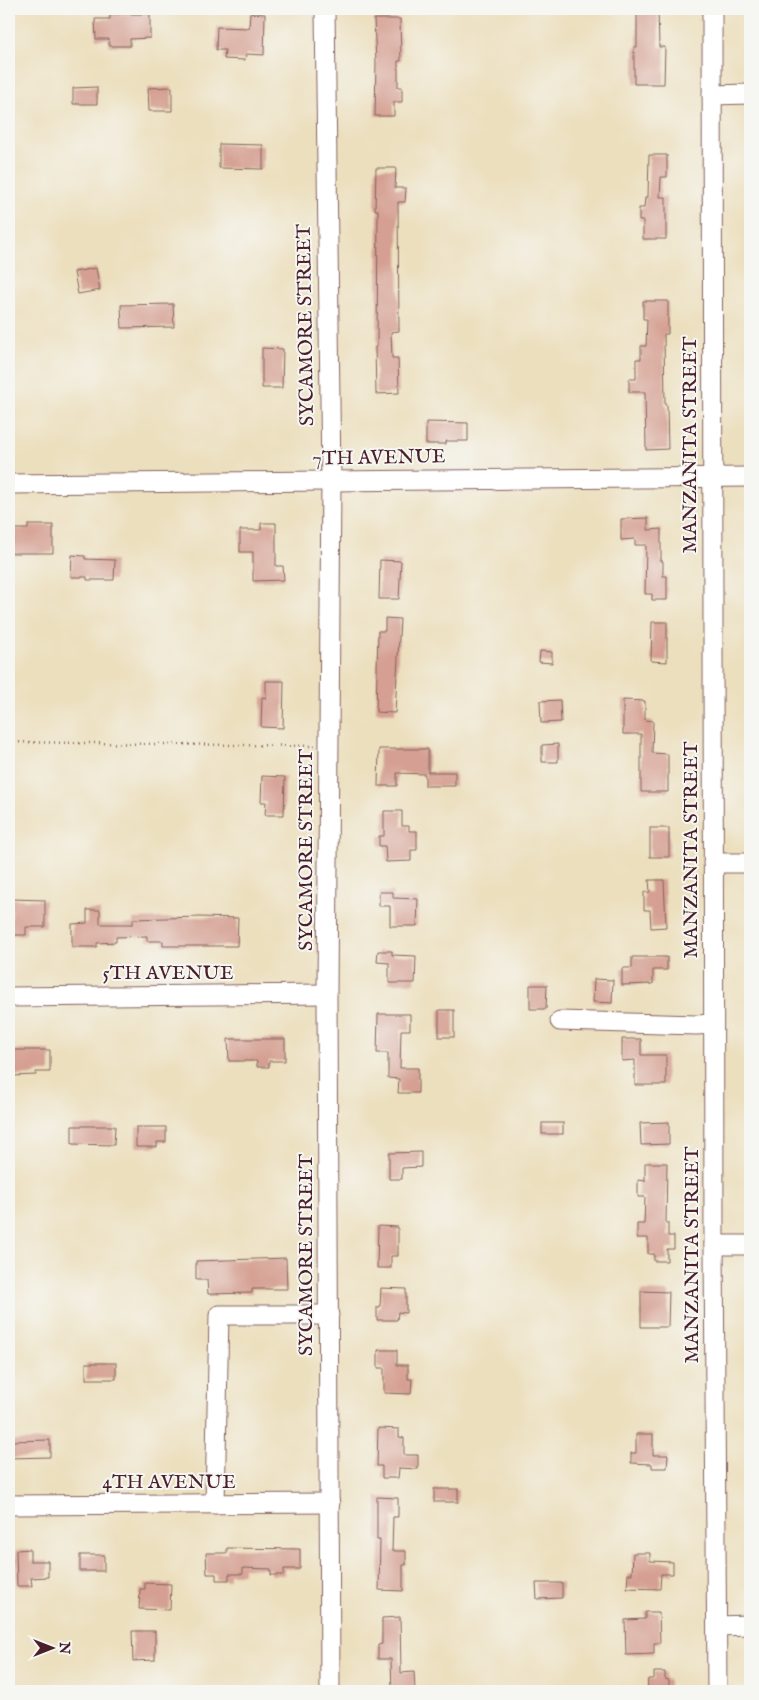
<svg xmlns="http://www.w3.org/2000/svg" width="759" height="1700" font-family="'IM FELL English',serif">
  <style>
    .building { fill: #d5a093 }
    .lines { fill: none; stroke-linecap: round; stroke-linejoin: round }
    .minor-casing { stroke: #83625e; stroke-width: 21 }
    .path { stroke: #83625e; stroke-width: 2.5; stroke-dasharray: 1 4; stroke-linecap: butt }
    .minor { stroke: #fff; stroke-width: 19 }
    .labels { text-anchor: middle; dominant-baseline: central; stroke-width: 4; stroke-linejoin: round; paint-order: stroke }
    .street-label { font-size: 20px; fill: #4a1f2b; stroke: #f6f6f2 }
  </style>
  <rect width="100%" height="100%" fill="#f6f6f2"/>
  <filter id="ink" filterUnits="userSpaceOnUse"><feTurbulence type="fractalNoise" baseFrequency=".02" numOctaves="2"/><feDisplacementMap in="SourceGraphic" scale="10" xChannelSelector="R" yChannelSelector="G"/><feConvolveMatrix kernelMatrix="1 2 1 2 8 2 1 2 1" color-interpolation-filters="sRGB"/></filter>
  <filter id="wash" filterUnits="userSpaceOnUse"><feTurbulence type="fractalNoise" baseFrequency=".0096" numOctaves="4" result="noise"/><feDisplacementMap in="SourceGraphic" scale="20" xChannelSelector="R" yChannelSelector="G"/><feGaussianBlur stdDeviation="1.12" result="paint"/><feColorMatrix in="noise" values="0 0 0 0 0 0 0 0 0 0 0 0 0 0 0 0 0 1.4 0 .05"/><feComposite in="paint" operator="in"/></filter>
  <g filter="url(#wash)">
    <rect width="100%" height="100%" fill="#ecdfbe"/>
    <g id="blocks">
      <g class="building">
        <polygon points="637,9 658,9 659,47 665,47 664,84 634,84 634,47 637,47"/>
        <polygon points="250,13 265,14 264,55 246,54 245,60 224,59 225,50 216,50 217,27 249,28"/>
        <polygon points="110,14 150,14 150,38 130,39 130,46 109,46 109,39 96,39 95,19 110,19"/>
        <polygon points="374,19 400,19 401,61 398,61 398,87 402,87 402,102 394,102 394,116 375,116 376,62"/>
        <polygon points="97,87 97,104 73,104 73,88"/>
        <polygon points="172,87 172,111 149,111 148,88"/>
        <polygon points="219,144 263,145 263,169 219,168"/>
        <polygon points="649,155 667,155 667,177 661,177 660,197 666,197 666,239 643,239 643,221 639,221 639,208 644,208 645,197 648,197"/>
        <polygon points="376,168 396,168 395,188 406,188 405,202 398,202 399,331 391,332 392,358 398,358 399,393 376,394 375,347 377,347 378,210 375,210"/>
        <polygon points="96,268 100,290 78,294 74,272"/>
        <polygon points="643,301 668,301 668,334 664,334 665,405 667,405 668,449 646,450 645,392 629,392 629,379 636,379 636,359 641,359 641,346 646,346 647,319 643,319"/>
        <polygon points="173,304 174,327 122,328 121,305"/>
        <polygon points="262,348 283,349 282,388 262,388"/>
        <polygon points="426,422 468,423 468,441 446,441 446,444 426,444"/>
        <polygon points="648,518 648,530 661,529 661,561 663,561 663,576 667,576 667,600 652,600 652,594 645,594 646,545 635,545 635,539 621,540 621,519"/>
        <polygon points="261,523 276,523 276,566 283,566 284,580 253,581 253,552 240,552 240,530 261,530"/>
        <polygon points="28,525 53,525 53,553 10,553 10,529 28,529"/>
        <polygon points="72,555 85,556 85,559 115,560 114,580 87,580 87,577 71,577"/>
        <polygon points="380,560 401,561 399,599 379,599"/>
        <polygon points="385,618 400,619 395,713 376,712 378,631 385,631"/>
        <polygon points="652,622 667,622 667,662 651,661"/>
        <polygon points="540,651 552,652 552,663 539,662"/>
        <polygon points="266,681 284,681 283,728 261,727 262,697 266,698"/>
        <polygon points="560,700 561,722 541,723 540,701"/>
        <polygon points="623,700 645,701 645,720 653,721 652,753 668,754 668,792 641,792 641,734 623,734"/>
        <polygon points="558,744 558,762 542,762 542,745"/>
        <polygon points="379,749 428,749 428,772 455,772 455,786 425,786 425,774 397,773 397,786 378,786"/>
        <polygon points="262,776 285,777 284,815 265,815 266,802 261,802"/>
        <polygon points="384,811 402,811 402,826 409,826 409,831 417,831 417,850 411,850 411,861 386,862 385,846 379,846 379,836 384,836"/>
        <rect x="650" y="828" width="19" height="29"/>
        <polygon points="649,880 664,880 666,927 651,928 650,910 644,910 644,892 650,892"/>
        <polygon points="379,892 393,892 393,898 418,899 417,926 390,926 390,906 379,906"/>
        <polygon points="12,899 45,900 45,927 26,927 26,935 11,935"/>
        <polygon points="87,910 100,910 100,924 133,924 133,919 199,917 238,918 237,946 163,946 163,941 147,941 147,936 116,937 116,942 97,943 97,947 72,947 72,924 87,923"/>
        <polygon points="378,951 392,951 392,955 416,956 415,983 389,983 389,963 377,962"/>
        <polygon points="632,957 667,957 667,970 653,970 653,984 622,985 622,968 632,968"/>
        <polygon points="594,979 613,980 612,1003 593,1002"/>
        <polygon points="530,985 547,985 546,1009 530,1009"/>
        <rect x="439" y="1010" width="15" height="27"/>
        <polygon points="378,1014 410,1014 410,1030 401,1030 400,1068 418,1068 418,1093 398,1093 399,1079 388,1078 388,1053 377,1053"/>
        <polygon points="228,1039 285,1039 285,1061 269,1061 269,1067 257,1067 257,1061 229,1061"/>
        <polygon points="622,1039 641,1039 641,1055 666,1055 666,1085 635,1085 635,1060 622,1061"/>
        <polygon points="12,1050 50,1050 50,1072 36,1072 36,1075 12,1076"/>
        <polygon points="669,1122 669,1144 641,1145 640,1123"/>
        <rect x="542" y="1123" width="21" height="11"/>
        <polygon points="72,1126 115,1126 114,1145 72,1144"/>
        <polygon points="136,1127 166,1127 166,1142 157,1142 157,1147 136,1147"/>
        <polygon points="421,1152 421,1167 402,1168 402,1179 389,1179 389,1153"/>
        <polygon points="645,1163 667,1163 666,1223 668,1223 668,1236 674,1236 674,1249 667,1249 667,1261 654,1261 654,1254 648,1254 648,1238 637,1238 637,1224 644,1224 645,1197 638,1197 638,1180 645,1181"/>
        <polygon points="378,1226 398,1227 398,1256 391,1256 391,1268 377,1268"/>
        <polygon points="286,1258 287,1289 252,1289 252,1293 208,1294 207,1280 196,1280 196,1261"/>
        <polygon points="381,1288 406,1289 406,1313 398,1312 397,1320 377,1320 377,1307 380,1307"/>
        <polygon points="641,1291 669,1292 668,1327 641,1327"/>
        <polygon points="378,1350 397,1350 397,1365 408,1365 408,1379 412,1379 411,1394 384,1393 384,1368 378,1368"/>
        <rect x="86" y="1363" width="30" height="16"/>
        <polygon points="378,1428 399,1429 399,1437 404,1438 404,1455 418,1455 418,1469 399,1468 398,1478 382,1478 382,1466 377,1466"/>
        <polygon points="636,1434 653,1434 653,1455 668,1455 667,1468 652,1468 652,1464 631,1463 631,1453 636,1453"/>
        <polygon points="50,1440 50,1457 10,1458 9,1441"/>
        <rect x="434" y="1489" width="24" height="13"/>
        <polygon points="377,1497 398,1498 398,1517 393,1517 392,1551 406,1551 406,1565 403,1565 403,1591 379,1590 380,1540 377,1540"/>
        <polygon points="227,1548 300,1549 300,1569 284,1569 284,1575 271,1575 271,1569 243,1568 243,1574 229,1574 229,1580 216,1580 216,1574 207,1574 206,1553 227,1553"/>
        <polygon points="30,1549 30,1561 48,1561 48,1577 31,1578 32,1586 17,1586 16,1550"/>
        <polygon points="633,1553 650,1553 650,1561 673,1562 673,1574 661,1574 660,1589 627,1588 628,1574 632,1574"/>
        <rect x="80" y="1555" width="24" height="16"/>
        <polygon points="145,1583 171,1584 170,1610 139,1609 140,1589 145,1589"/>
        <polygon points="536,1583 562,1583 562,1598 537,1599"/>
        <polygon points="645,1612 659,1612 660,1643 654,1643 654,1654 626,1655 625,1620 645,1619"/>
        <polygon points="400,1617 401,1673 414,1672 415,1691 392,1691 391,1659 378,1659 378,1645 382,1644 382,1618"/>
        <polygon points="132,1631 155,1631 155,1660 133,1661"/>
        <polygon points="654,1672 665,1672 665,1679 669,1680 669,1691 647,1691 648,1679 654,1679"/>
      </g>
    </g>
  </g>
  <g filter="url(#ink)">
    <use href="#blocks" fill-opacity="0" stroke="#83625e" stroke-width="1"/>
    <g class="lines">
      <g class="minor-casing">
        <g id="minor">
          <polyline points="325,9 331,480 327,994 330,1691"/>
          <polyline points="712,9 714,1245 717,1691"/>
          <polyline points="712,95 750,94"/>
          <polyline points="9,484 750,477"/>
          <polyline points="713,863 750,863"/>
          <polyline points="9,997 327,994"/>
          <polyline points="560,1021 696,1025 713,1024"/>
          <polyline points="714,1245 750,1245"/>
          <polyline points="215,1504 219,1315 329,1315"/>
          <polyline points="9,1505 330,1503"/>
          <polyline points="717,1626 750,1625"/>
        </g>
      </g>
      <polyline class="path" points="9,742 315,746"/>
      <use href="#minor" class="minor"/>
    </g>
  </g>
  <g class="labels">
    <g class="street-label">
      <text transform="translate(306 325) rotate(-91)">SYCAMORE STREET</text>
      <text transform="translate(690 445) rotate(-90)">MANZANITA STREET</text>
      <text transform="translate(379 458) rotate(-1)">7TH AVENUE</text>
      <text transform="translate(306 850) rotate(-90)">SYCAMORE STREET</text>
      <text transform="translate(691 850) rotate(-90)">MANZANITA STREET</text>
      <text x="168" y="973">5TH AVENUE</text>
      <text transform="translate(306 1255) rotate(-90)">SYCAMORE STREET</text>
      <text transform="translate(692 1255) rotate(-90)">MANZANITA STREET</text>
      <text x="169" y="1482">4TH AVENUE</text>
    </g>
  </g>
  <rect width="759" height="1700" fill="none" stroke="#f6f6f2" stroke-width="30"/>
  <g transform="translate(52 1648) rotate(90)" stroke="#f6f6f2" stroke-width="4" paint-order="stroke">
  <path d="M0-4L9 19L0 12L-9 19Z" fill="#4a1f2b"/>
  <text y="-8" font-size="14" font-weight="bold" text-anchor="middle" fill="#4a1f2b">N</text>
  </g>
</svg>
